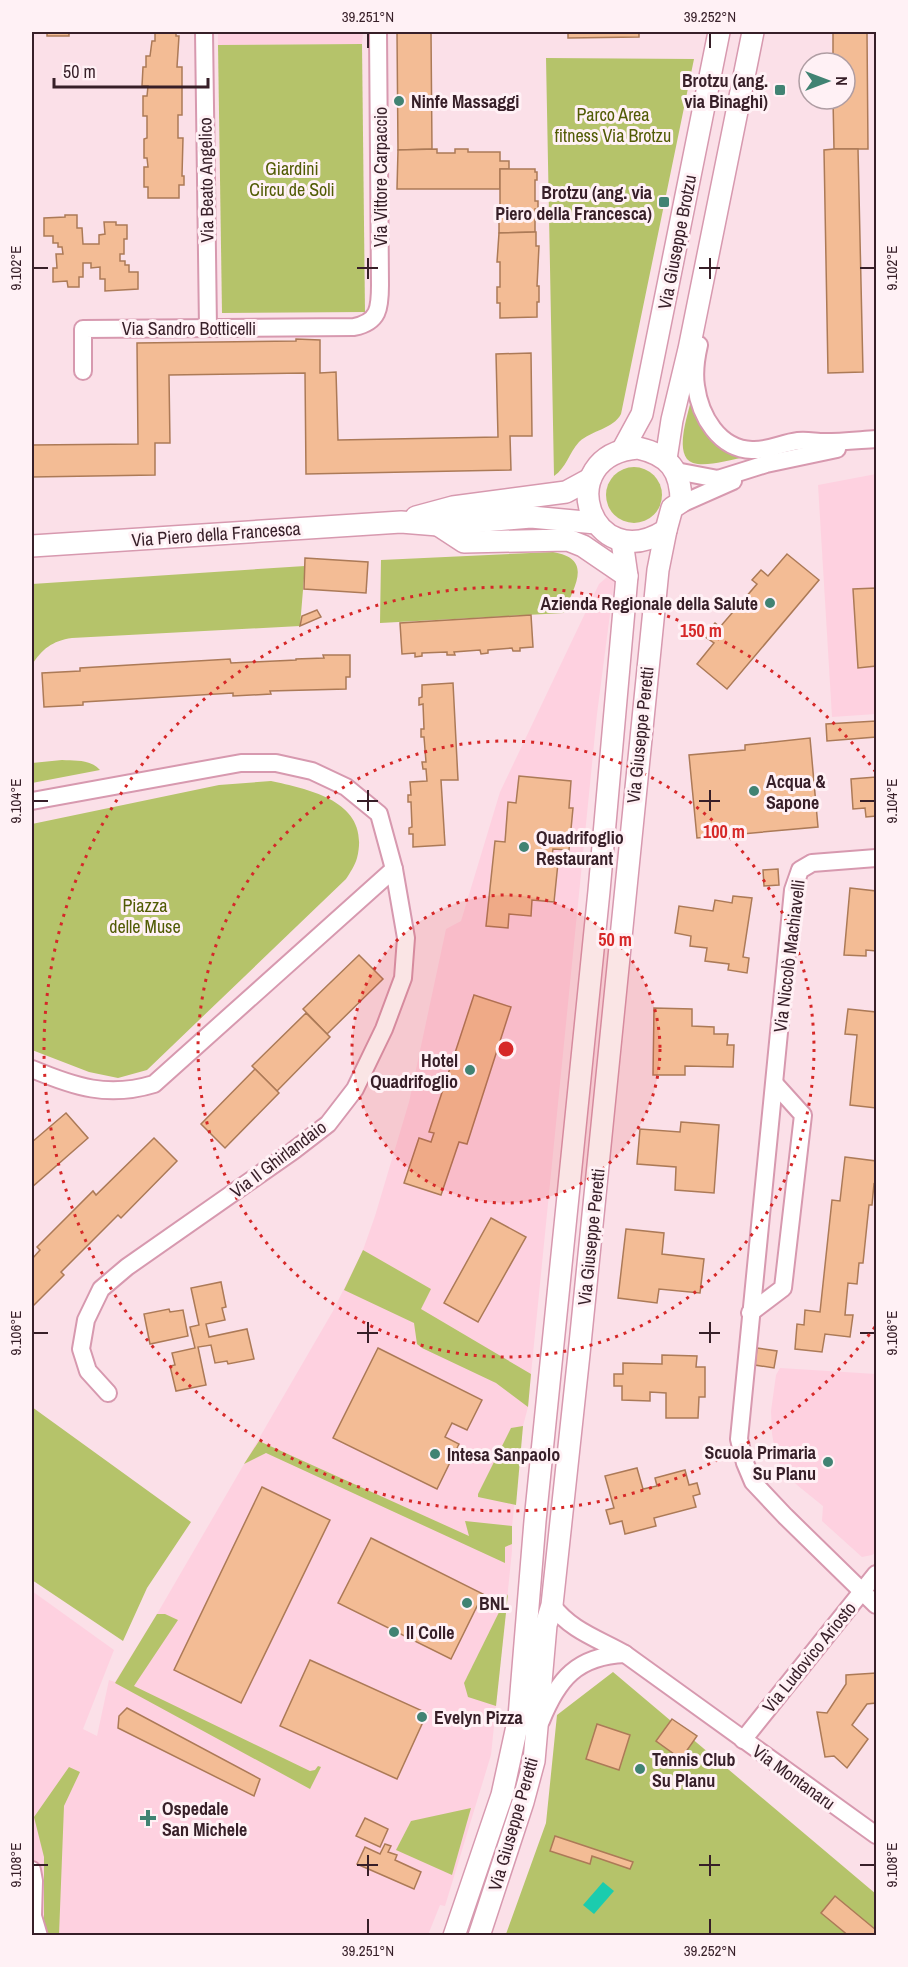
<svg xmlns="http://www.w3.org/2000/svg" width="908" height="1967" font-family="'Archivo Narrow',sans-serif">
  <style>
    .built { fill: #fed1e0 }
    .green { fill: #b5c36a }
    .water { fill: #1bccae }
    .building { fill: #f3bc95; stroke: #ac7a57; stroke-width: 1.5 }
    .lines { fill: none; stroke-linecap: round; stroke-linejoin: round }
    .minor-casing { stroke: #d799af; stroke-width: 20 }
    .tertiary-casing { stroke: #d799af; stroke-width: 24 }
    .minor { stroke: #fff; stroke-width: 16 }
    .tertiary { stroke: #fff; stroke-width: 21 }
    .ticks { fill: none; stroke: #371f28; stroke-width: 2 }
    .ring { fill: none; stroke: #d62828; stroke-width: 3; stroke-dasharray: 3 6 }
    .poi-dot { fill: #418373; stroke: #fff1f5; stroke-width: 2 }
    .labels { text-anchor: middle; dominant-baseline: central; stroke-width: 6; stroke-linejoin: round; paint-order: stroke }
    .poi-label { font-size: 18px; font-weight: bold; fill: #371f28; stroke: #fff1f5; text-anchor: start }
    .park-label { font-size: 18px; fill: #515b04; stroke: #fff1f5 }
    .street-label { font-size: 18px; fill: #371f28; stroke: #fff1f5 }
    .centre { fill: #d62828; stroke: #fff1f5; stroke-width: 3 }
    .ring-label { font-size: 18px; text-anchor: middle; font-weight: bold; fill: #d62828; stroke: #fff1f5; stroke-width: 6; stroke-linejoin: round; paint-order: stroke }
    .neatline { fill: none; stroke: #371f28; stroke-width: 2 }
    .ticks-label { font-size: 15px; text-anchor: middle; fill: #371f28 }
  </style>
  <rect width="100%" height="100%" fill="#fbe0e8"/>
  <g class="built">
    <polygon points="218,32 363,32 362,44 218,45"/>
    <polygon points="876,474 876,714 832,717 818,485"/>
    <polygon points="612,575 614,583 597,714 531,1374 528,1407 523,1426 512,1526 512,1551 491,1755 445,1906 440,1905 428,1935 32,1935 32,1591 114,1650 83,1729 97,1736 109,1680 115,1682 157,1614 333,1311 363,1250 375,1216 409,1102 446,929 461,921 500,792 599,584 607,577"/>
    <polygon points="780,1368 876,1374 876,1552 872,1555 862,1557 822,1521 823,1506 797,1485 782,1469 776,1455 772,1434 771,1411 776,1375"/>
  </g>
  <g class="green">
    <polygon points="362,44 365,312 222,313 218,45"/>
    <path d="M546,58L694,59L621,414C613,429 592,430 579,442C569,453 566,468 554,476Z"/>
    <path d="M691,400C706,426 712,447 741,458C728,460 707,467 693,463C673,456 688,415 691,400Z"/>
    <circle cx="634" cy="495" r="28"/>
    <path d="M553,552C594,559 574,586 564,613L380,623L381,560Z"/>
    <path d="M305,566L300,626L72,638C52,641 42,649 32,665V584Z"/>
    <path d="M62,760C76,761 90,759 100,770L32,783V763Z"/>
    <path d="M271,781C312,790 371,802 357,858C355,865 350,873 346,879L147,1070L118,1078L89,1072L32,1050V824L219,785Z"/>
    <polygon points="363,1250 431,1289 421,1309 531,1374 528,1407 496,1383 422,1348 417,1344 414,1323 344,1290"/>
    <polygon points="32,1407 191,1522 147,1588 123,1641 32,1580"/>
    <polygon points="523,1426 516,1505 478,1497 478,1494 511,1428"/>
    <polygon points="259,1441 469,1536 465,1521 512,1526 512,1544 505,1547 505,1563 266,1453 244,1464"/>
    <polygon points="508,1594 496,1706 468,1697 464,1683"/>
    <polygon points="157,1614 165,1614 178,1620 134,1686 310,1771 315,1770 318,1766 321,1767 310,1789 115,1683"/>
    <polygon points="613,1672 876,1894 876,1935 506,1934 546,1823 557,1715"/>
    <polygon points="69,1767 80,1772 64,1806 59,1935 44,1935 44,1857 34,1817"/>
    <polygon points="471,1808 452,1875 396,1850 411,1821"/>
  </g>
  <polygon class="water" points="603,1882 614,1891 594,1914 583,1905"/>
  <g class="building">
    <rect x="47" y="32" width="22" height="4"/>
    <polygon points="155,32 176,32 176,36 179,36 177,67 182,67 182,115 178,115 178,138 183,138 182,176 184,176 184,185 179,185 179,198 148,198 148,187 144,187 144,167 148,167 147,158 144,158 144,139 147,138 147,116 143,116 143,96 147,96 148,86 142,86 143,67 146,67 146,56 150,56 152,41 155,41"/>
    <polygon points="397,32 431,32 432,149 398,150"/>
    <polygon points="568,32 639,32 639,37 568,38"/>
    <polygon points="833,32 867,32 868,149 834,149 833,99 845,99 845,63 833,63"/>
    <polygon points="437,149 437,153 455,153 455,149 468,149 468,152 500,152 500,161 509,161 509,169 500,169 500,189 397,189 398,150"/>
    <polygon points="834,149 858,149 863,372 828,373 824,150"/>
    <polygon points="500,169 535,169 535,172 537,172 537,180 535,180 535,201 538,201 538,209 535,209 535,232 499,233 499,215 496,215 496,206 500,206"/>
    <polygon points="65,215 77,215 77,228 82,228 83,244 99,244 99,235 105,234 104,222 116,222 116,225 127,225 127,239 124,239 124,254 120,254 120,261 125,261 125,265 129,265 129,272 138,272 138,289 105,291 105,279 100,279 100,267 91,268 91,263 83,263 83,277 79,277 79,287 68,287 67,281 53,282 53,268 57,268 56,254 63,254 62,247 58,247 58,243 53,243 53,236 44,236 44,218 65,217"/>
    <polygon points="535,232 536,232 536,246 539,246 537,286 539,286 539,302 537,302 537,317 500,318 500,303 497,303 497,287 500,287 500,262 497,262 499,233"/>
    <polygon points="296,339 320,340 320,373 336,372 338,440 498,437 496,354 531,353 532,436 510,436 511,470 306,474 305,373 169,375 170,443 155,443 155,475 32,477 32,445 138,444 137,343 296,341"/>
    <polygon points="787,554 819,580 727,689 697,664 714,643 704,636 715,623 720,627 757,584 752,580 761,570 768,576"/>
    <polygon points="305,558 368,562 366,593 304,589"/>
    <polygon points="876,588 876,666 858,668 853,589"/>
    <polygon points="317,610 321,617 300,626 302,616"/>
    <polygon points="531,615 533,647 520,648 520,651 513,651 512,648 488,650 488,653 481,654 480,650 454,652 455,655 447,655 447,652 422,653 422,656 415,657 415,653 402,654 400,623"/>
    <polygon points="323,655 350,655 350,677 346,677 346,689 270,691 271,694 233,696 233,693 83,702 83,705 44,707 42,673 80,671 80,668 230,659 231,663 296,660 296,659 324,658"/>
    <polygon points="453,683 458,780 441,780 445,845 413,847 413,834 409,834 409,828 412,827 411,802 408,802 408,795 411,795 410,782 427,781 426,769 423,769 422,762 426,762 424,737 421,737 421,729 424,729 423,704 419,705 419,698 422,697 422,685"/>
    <polygon points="876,721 876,737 827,741 826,724"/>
    <polygon points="810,738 818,827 697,838 689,755 745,750 745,745"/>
    <polygon points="519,776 571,781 569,808 573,808 569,850 553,849 551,863 558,863 554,902 532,900 531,916 509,914 508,928 486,926 495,841 505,842 508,802 516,803"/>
    <polygon points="876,777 876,816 866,817 865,808 853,809 851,779"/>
    <polygon points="778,869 779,885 764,886 763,870"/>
    <polygon points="850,888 876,891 876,951 866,950 866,956 844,955"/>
    <polygon points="733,896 752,898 743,957 749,958 747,973 728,970 729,964 705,961 707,948 690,946 691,936 675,933 679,906 713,911 715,900 732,903"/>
    <polygon points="359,955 383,979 327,1034 303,1009"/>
    <polygon points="474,995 511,1007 467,1144 459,1142 441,1195 404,1183 419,1138 431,1142 434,1133 429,1132"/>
    <polygon points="654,1008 692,1009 692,1026 714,1027 714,1034 728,1034 727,1045 734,1045 733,1067 685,1066 685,1075 653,1075"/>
    <polygon points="848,1009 876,1012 876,1108 850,1105 857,1035 845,1034"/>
    <polygon points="306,1013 330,1037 277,1091 252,1066"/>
    <polygon points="255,1069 279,1093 225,1148 201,1124"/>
    <polygon points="66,1113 88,1138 32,1187 32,1142"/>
    <polygon points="681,1122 719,1125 714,1193 675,1190 676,1167 637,1164 640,1129 680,1132"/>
    <polygon points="154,1138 177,1161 121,1218 118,1215 61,1272 64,1275 32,1307 32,1259 40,1250 37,1247 93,1191 96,1195"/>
    <polygon points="845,1157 876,1161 876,1185 874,1184 872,1205 869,1205 863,1263 859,1263 857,1284 848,1283 845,1315 853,1315 850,1337 825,1334 822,1352 795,1349 797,1324 804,1325 805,1310 820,1312 832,1200 840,1201"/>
    <polygon points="491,1218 526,1237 478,1322 444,1303"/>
    <polygon points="626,1229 664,1233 662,1254 704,1259 700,1293 659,1289 657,1303 618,1298"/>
    <polygon points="221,1282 226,1307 222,1308 225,1320 206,1324 209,1337 247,1329 254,1359 228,1364 227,1361 215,1363 211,1345 198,1347 206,1385 176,1391 170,1366 175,1365 172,1353 195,1348 190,1327 199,1325 191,1288"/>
    <polygon points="169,1309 170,1312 183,1310 188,1336 150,1344 144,1314"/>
    <polygon points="378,1348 482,1400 467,1430 452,1423 445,1437 459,1444 437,1489 333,1438"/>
    <polygon points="757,1348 777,1351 774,1368 755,1365"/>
    <polygon points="662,1355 697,1356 696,1367 705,1367 705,1397 699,1397 698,1418 666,1418 666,1393 650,1392 650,1401 622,1400 622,1386 614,1386 614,1374 623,1374 623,1363 662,1364"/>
    <polygon points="637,1468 643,1489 657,1486 655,1478 685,1470 689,1485 697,1483 700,1494 693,1496 696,1507 654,1518 656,1526 625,1534 622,1521 610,1524 606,1510 614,1508 605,1476"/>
    <polygon points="262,1487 330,1520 241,1703 174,1670"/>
    <polygon points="371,1538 483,1594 451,1659 338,1603"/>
    <polygon points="310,1660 427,1713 397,1779 280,1726"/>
    <polygon points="876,1673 876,1703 867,1704 852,1725 868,1739 847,1768 834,1756 825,1757 817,1712 827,1713 846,1684 846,1675"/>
    <polygon points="127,1708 260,1779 254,1796 118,1728 119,1716"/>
    <polygon points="672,1719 697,1736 681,1759 656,1741"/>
    <polygon points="597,1724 630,1735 619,1770 586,1759"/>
    <polygon points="365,1818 388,1829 380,1847 356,1836"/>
    <polygon points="555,1836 633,1862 630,1869 592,1856 590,1864 550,1851"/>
    <polygon points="385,1844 391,1846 388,1852 397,1855 395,1860 421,1872 414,1889 357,1864 365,1847 380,1854"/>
    <polygon points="835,1896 876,1930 876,1936 849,1936 821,1913"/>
  </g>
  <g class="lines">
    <g class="minor-casing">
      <g id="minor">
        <polyline points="204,32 208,328"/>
        <path d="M699,345C696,358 694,373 696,386C700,416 719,449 752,450C768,451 782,443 798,441C807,440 816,442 825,442C842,442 860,440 876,439"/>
        <path d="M83,371V329L354,327C379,322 380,308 380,285L378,32"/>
        <polyline points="676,471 718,479 766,464 837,449"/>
        <polyline points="672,508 733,481"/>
        <polyline points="32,801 241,763 276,763 312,771 346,787 379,814 394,869 406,938 403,978 384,1029 355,1089 328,1124 293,1151 127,1267 101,1289 86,1320 81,1349 88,1371 108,1393"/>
        <polyline points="876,858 812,863 800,870 793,890 739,1439 745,1463 753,1482 785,1516 876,1605"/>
        <path d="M32,1069C75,1087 108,1098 154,1084L394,869"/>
        <polyline points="750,1313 783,1288 803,1115 775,1084"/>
        <path d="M552,1605C571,1631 599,1639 625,1654L876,1835"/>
        <path d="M541,1721C558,1679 577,1656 625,1654"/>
        <polyline points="743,1740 876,1574"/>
        <polyline points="32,1870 34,1881 33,1916 39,1936"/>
      </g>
    </g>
    <g class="tertiary-casing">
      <g id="tertiary">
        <path d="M638,448C669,455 681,470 681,502L672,508L666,530C590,579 550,455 638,448Z"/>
        <polyline points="623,449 642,414 719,32"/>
        <polyline points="666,459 672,420 689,349 753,32"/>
        <polyline points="416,517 453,507 566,492 590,479"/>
        <polyline points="438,525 464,542 568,540 583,546 627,576"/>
        <polyline points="32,546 401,522 438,525 531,517 596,523"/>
        <polyline points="454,1936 502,1795 519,1717 535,1521 599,891 627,576 622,541"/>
        <polyline points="479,1936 523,1802 534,1761 546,1625 552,1605 579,1354 658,570 666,530"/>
      </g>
    </g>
    <use href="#minor" class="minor"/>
    <use href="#tertiary" class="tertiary"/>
  </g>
  <path class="ticks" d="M368,33V48M710,33V48M368,258V279M710,258V279M33,268H48M357,268H378M699,268H720M860,268H875M368,790V811M710,790V811M33,801H48M357,801H378M699,801H720M860,801H875M368,1322V1343M710,1322V1343M33,1333H48M357,1333H378M699,1333H720M860,1333H875M368,1855V1876M710,1855V1876M33,1865H48M357,1865H378M699,1865H720M860,1865H875M368,1919V1934M710,1919V1934"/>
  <circle cx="506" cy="1049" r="154" fill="#d62828" fill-opacity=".12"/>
  <g class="ring">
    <circle cx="506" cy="1049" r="154"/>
    <circle cx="506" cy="1049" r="308"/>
    <path d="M875 1327A462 462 0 1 1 875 771"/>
  </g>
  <g class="poi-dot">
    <rect x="774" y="84" width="12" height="12" rx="3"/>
    <circle cx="399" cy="101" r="6"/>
    <rect x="658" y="196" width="12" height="12" rx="3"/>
    <circle cx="770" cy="603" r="6"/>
    <circle cx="754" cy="791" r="6"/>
    <circle cx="524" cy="847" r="6"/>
    <circle cx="470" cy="1070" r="6"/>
    <circle cx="435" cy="1454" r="6"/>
    <circle cx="828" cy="1462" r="6"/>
    <circle cx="467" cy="1603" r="6"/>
    <circle cx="394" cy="1632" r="6"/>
    <circle cx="422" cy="1717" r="6"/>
    <circle cx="640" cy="1769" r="6"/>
    <path d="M145 1809h6v6h6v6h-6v6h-6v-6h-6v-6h6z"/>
  </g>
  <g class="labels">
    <g class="poi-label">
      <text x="768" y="80" text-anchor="end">Brotzu (ang.<tspan x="768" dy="21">via Binaghi)</tspan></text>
      <text x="411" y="101">Ninfe Massaggi</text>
      <text x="652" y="192" text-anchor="end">Brotzu (ang. via<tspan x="652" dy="21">Piero della Francesca)</tspan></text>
      <text x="758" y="603" text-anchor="end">Azienda Regionale della Salute</text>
      <text x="766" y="781">Acqua &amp;<tspan x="766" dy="21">Sapone</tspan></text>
      <text x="536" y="837">Quadrifoglio<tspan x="536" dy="21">Restaurant</tspan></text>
      <text x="458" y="1060" text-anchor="end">Hotel<tspan x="458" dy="21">Quadrifoglio</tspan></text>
      <text x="816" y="1452" text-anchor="end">Scuola Primaria<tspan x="816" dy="21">Su Planu</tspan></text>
      <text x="447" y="1454">Intesa Sanpaolo</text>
      <text x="479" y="1603">BNL</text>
      <text x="406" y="1632">Il Colle</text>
      <text x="434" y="1717">Evelyn Pizza</text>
      <text x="652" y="1759">Tennis Club<tspan x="652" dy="21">Su Planu</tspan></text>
      <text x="162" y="1808">Ospedale<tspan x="162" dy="21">San Michele</tspan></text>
    </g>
    <g class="park-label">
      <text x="613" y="114">Parco Area<tspan x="613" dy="21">fitness Via Brotzu</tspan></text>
      <text x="292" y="168">Giardini<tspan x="292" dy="21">Circu de Soli</tspan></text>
      <text x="145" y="905">Piazza<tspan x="145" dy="21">delle Muse</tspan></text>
    </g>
    <g class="street-label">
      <text transform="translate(380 177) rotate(-90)">Via Vittore Carpaccio</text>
      <text transform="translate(206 180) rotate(-91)">Via Beato Angelico</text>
      <text transform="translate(677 242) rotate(-79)">Via Giuseppe Brotzu</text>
      <text x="189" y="328">Via Sandro Botticelli</text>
      <text transform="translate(216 534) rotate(-4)">Via Piero della Francesca</text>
      <text transform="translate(640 735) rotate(-84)">Via Giuseppe Peretti</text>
      <text transform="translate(789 956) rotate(-83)">Via Niccolò Machiavelli</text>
      <text transform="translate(278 1159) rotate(-37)">Via Il Ghirlandaio</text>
      <text transform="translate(591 1237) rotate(-84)">Via Giuseppe Peretti</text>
      <text transform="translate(809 1657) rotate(-51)">Via Ludovico Ariosto</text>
      <text transform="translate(794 1777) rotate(36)">Via Montanaru</text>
      <text transform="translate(513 1824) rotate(-74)">Via Giuseppe Peretti</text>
    </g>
  </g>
  <circle cx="506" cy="1049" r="9" class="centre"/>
  <g class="ring-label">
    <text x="701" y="637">150 m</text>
    <text x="724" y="838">100 m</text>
    <text x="615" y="946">50 m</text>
  </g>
  <rect width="908" height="1967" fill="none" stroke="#fff1f5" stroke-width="66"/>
  <g transform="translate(827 81) rotate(90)"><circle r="28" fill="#fff1f5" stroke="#af9da3" stroke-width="1.5"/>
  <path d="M0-4.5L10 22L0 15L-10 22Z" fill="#418373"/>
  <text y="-9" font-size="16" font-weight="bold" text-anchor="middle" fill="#371f28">N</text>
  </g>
  <path d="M54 78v9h154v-9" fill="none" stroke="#371f28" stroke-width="3"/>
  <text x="63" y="78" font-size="18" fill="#371f28" stroke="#fff1f5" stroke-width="4.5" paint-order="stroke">50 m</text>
  <rect x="33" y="33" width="842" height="1901" class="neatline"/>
  <g class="ticks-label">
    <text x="368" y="22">39.251°N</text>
    <text x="710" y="22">39.252°N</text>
    <text transform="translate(892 268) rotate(-90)" y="5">9.102°E</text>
    <text transform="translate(16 268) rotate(-90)" y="5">9.102°E</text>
    <text transform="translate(892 801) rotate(-90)" y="5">9.104°E</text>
    <text transform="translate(16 801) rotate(-90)" y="5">9.104°E</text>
    <text transform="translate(892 1333) rotate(-90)" y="5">9.106°E</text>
    <text transform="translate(16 1333) rotate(-90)" y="5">9.106°E</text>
    <text transform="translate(16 1865) rotate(-90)" y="5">9.108°E</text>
    <text transform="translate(892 1865) rotate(-90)" y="5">9.108°E</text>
    <text x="368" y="1956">39.251°N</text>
    <text x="710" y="1956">39.252°N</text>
  </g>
</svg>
